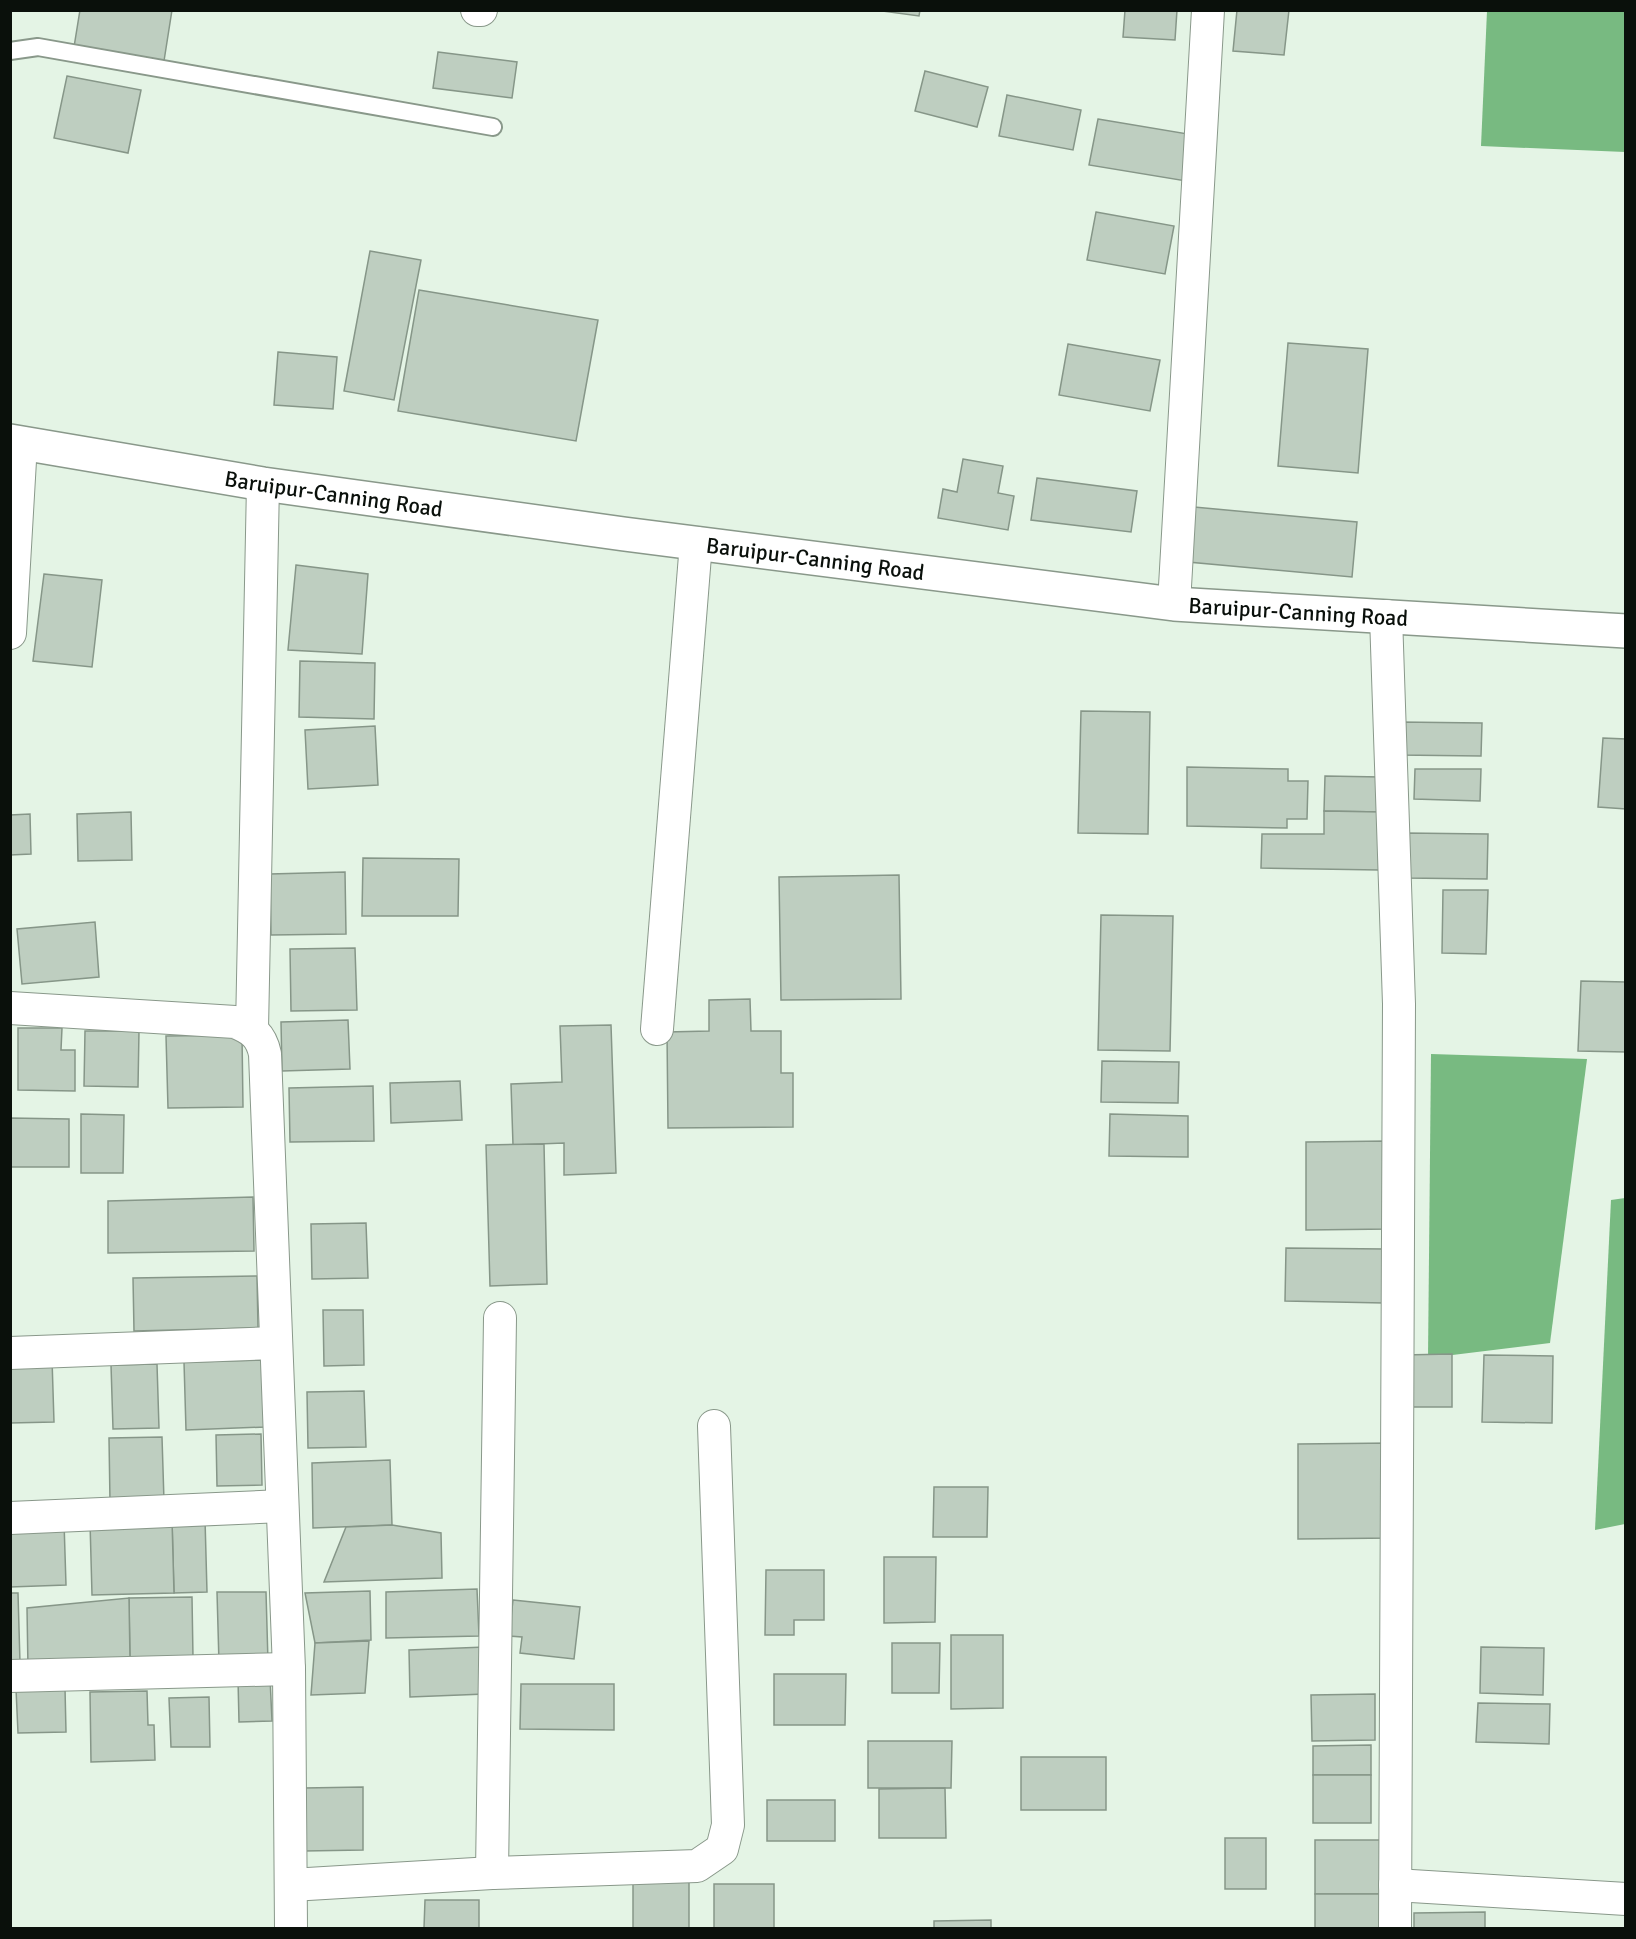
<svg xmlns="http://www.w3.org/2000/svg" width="1636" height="1939" font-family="Signika,sans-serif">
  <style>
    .water { fill: #78ba81 }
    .building { fill: #becec0; stroke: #869688; stroke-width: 1.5 }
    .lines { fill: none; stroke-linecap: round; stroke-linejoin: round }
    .lane-casing { stroke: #89988a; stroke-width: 20 }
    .street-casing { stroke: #89988a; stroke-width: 34 }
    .secondary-casing { stroke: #89988a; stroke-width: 36 }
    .lane { stroke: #fff; stroke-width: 16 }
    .street { stroke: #fff; stroke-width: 32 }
    .secondary { stroke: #fff; stroke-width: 33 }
    .labels { text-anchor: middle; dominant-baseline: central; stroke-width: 4.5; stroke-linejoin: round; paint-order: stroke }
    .street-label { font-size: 22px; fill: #0a100b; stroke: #e4f4e5 }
  </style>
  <rect width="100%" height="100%" fill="#e4f4e5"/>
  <g class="water">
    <polygon points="1487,11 1625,11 1625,152 1481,146"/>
    <polygon points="1431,1054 1587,1059 1550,1343 1428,1358"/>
    <polygon points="1625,1198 1625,1524 1595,1530 1611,1200"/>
  </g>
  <g class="building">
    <polygon points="80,10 172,10 164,61 74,47"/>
    <polygon points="875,10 920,10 919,16"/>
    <polygon points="1125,10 1177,10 1175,40 1123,37"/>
    <polygon points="1237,10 1289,10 1284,55 1233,51"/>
    <polygon points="438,52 517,62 512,98 433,88"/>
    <polygon points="925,71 988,87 977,127 915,111"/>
    <polygon points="67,76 141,90 128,153 54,138"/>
    <polygon points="1007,95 1081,110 1073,150 999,136"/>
    <polygon points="1098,119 1194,135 1186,181 1089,165"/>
    <polygon points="1096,212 1174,226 1165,274 1087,260"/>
    <polygon points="370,251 421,260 394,400 344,391"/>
    <polygon points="419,290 598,320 576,441 398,411"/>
    <polygon points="1288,343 1368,349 1358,473 1278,466"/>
    <polygon points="1068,344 1160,360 1150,411 1059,395"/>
    <polygon points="278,352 337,357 333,409 274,405"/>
    <polygon points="963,459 1003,466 998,493 1014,496 1008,530 938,518 943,489 957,492"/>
    <polygon points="1037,478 1137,491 1131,532 1031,520"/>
    <polygon points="1183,506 1357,522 1352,577 1177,561"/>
    <polygon points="296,565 368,574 362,654 288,650"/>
    <polygon points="44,574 102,580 92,667 33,661"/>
    <polygon points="300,661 375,663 374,719 299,717"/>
    <polygon points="1081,711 1150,712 1148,834 1078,833"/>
    <polygon points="1399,722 1482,723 1481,756 1398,755"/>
    <polygon points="375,726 378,785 308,789 305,730"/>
    <polygon points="1603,738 1626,739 1626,809 1598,807"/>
    <polygon points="1187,767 1288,769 1288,781 1308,781 1307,819 1287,819 1287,828 1187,826"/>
    <polygon points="1415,769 1481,769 1480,801 1414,799"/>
    <polygon points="1325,776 1381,777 1381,812 1324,811"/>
    <polygon points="1324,811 1381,812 1379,870 1261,868 1262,834 1324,834"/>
    <polygon points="131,812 132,860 78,861 77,814"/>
    <polygon points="30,814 31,854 10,855 10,815"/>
    <polygon points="1405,833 1488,834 1487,879 1405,878"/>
    <polygon points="363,858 459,859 458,916 362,916"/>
    <polygon points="345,872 346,934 271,935 270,874"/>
    <polygon points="899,875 901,999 781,1000 779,877"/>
    <polygon points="1443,890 1488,890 1486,954 1442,953"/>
    <polygon points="1101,915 1173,916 1170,1051 1098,1050"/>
    <polygon points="95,922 99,977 22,984 17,929"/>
    <polygon points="355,948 357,1010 291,1011 290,949"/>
    <polygon points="1581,981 1626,982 1626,1052 1578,1051"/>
    <polygon points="750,999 751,1031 781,1031 781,1073 793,1073 793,1127 668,1128 667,1032 709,1031 709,1000"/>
    <polygon points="348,1020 350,1069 282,1071 281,1022"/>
    <polygon points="611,1025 616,1173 564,1175 564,1143 513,1145 511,1084 562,1082 560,1026"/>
    <polygon points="18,1028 62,1028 61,1050 75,1050 75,1091 18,1090"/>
    <polygon points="85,1031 139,1031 138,1087 84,1086"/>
    <polygon points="242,1035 243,1107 168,1108 166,1036"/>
    <polygon points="1102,1061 1179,1062 1178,1103 1101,1102"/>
    <polygon points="460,1081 462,1120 391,1123 390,1083"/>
    <polygon points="373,1086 374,1141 290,1142 289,1088"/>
    <polygon points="81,1114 124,1115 123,1173 81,1173"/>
    <polygon points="1110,1114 1188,1116 1188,1157 1109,1156"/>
    <polygon points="10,1118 69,1119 69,1167 10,1167"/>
    <polygon points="1388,1141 1390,1229 1306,1230 1306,1142"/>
    <polygon points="544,1144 547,1284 490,1286 486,1145"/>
    <polygon points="253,1197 254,1251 108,1253 108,1201"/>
    <polygon points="366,1223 368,1278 312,1279 311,1224"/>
    <polygon points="1286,1248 1385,1249 1384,1303 1285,1301"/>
    <polygon points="257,1276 258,1328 134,1331 133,1278"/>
    <polygon points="323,1310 363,1310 364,1365 324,1366"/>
    <polygon points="1452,1354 1452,1407 1402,1407 1402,1355"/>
    <polygon points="1484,1355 1553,1356 1552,1423 1482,1422"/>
    <polygon points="52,1359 54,1422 10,1423 10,1360"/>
    <polygon points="263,1360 265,1427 186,1430 184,1362"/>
    <polygon points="157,1364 159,1428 113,1429 111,1365"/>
    <polygon points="364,1391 366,1447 308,1448 307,1392"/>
    <polygon points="261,1434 262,1485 217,1486 216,1435"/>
    <polygon points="162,1437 164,1501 110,1502 109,1438"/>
    <polygon points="1393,1443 1393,1538 1298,1539 1298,1444"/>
    <polygon points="390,1460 392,1525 313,1528 312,1463"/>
    <polygon points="934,1487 988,1487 987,1537 933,1537"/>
    <polygon points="205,1519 207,1592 174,1593 172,1520"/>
    <polygon points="172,1520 174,1593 92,1595 90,1522"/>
    <polygon points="64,1522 66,1585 10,1587 10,1524"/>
    <polygon points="392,1525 441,1533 442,1578 324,1582 346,1527"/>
    <polygon points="884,1557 936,1557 935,1622 884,1623"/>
    <polygon points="766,1570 824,1570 824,1620 794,1620 794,1635 765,1635"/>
    <polygon points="477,1589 479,1636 386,1638 386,1592"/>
    <polygon points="370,1591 371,1640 315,1643 305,1593"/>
    <polygon points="217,1592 266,1592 268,1662 219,1663"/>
    <polygon points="10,1593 18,1593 20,1663 10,1663"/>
    <polygon points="192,1597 193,1658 130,1660 129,1598"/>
    <polygon points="129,1598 130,1660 28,1669 27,1608"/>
    <polygon points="513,1600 580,1607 574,1659 520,1653 522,1637 509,1636"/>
    <polygon points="951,1635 1003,1635 1003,1708 951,1709"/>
    <polygon points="369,1641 365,1693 311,1695 315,1643"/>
    <polygon points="892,1643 940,1643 939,1693 892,1693"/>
    <polygon points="485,1647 485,1694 410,1697 409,1650"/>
    <polygon points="1481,1647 1544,1648 1543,1695 1480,1693"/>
    <polygon points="774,1674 846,1674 845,1725 774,1725"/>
    <polygon points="270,1678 272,1721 239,1722 238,1679"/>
    <polygon points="521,1684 614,1684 614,1730 520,1729"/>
    <polygon points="65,1688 66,1732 18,1733 16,1689"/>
    <polygon points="147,1691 148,1725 154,1725 155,1760 91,1762 90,1692"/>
    <polygon points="1375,1694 1375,1740 1312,1741 1311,1695"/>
    <polygon points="209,1697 210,1747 171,1747 169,1698"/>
    <polygon points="1478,1703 1550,1704 1549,1744 1476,1742"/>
    <polygon points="868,1741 952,1741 951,1788 868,1788"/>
    <polygon points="1371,1745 1371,1775 1313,1775 1313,1746"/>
    <rect x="1021" y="1757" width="85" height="53"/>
    <rect x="1313" y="1775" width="58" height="48"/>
    <polygon points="363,1787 363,1850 304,1851 304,1788"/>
    <polygon points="945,1788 946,1838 879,1838 879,1789"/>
    <rect x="767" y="1800" width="68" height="41"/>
    <rect x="1225" y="1838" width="41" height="51"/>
    <rect x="1315" y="1840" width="75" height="54"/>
    <rect x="633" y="1882" width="56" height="46"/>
    <rect x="714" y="1884" width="60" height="44"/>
    <rect x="1315" y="1894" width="75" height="34"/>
    <polygon points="425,1900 479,1900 479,1928 424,1928"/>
    <polygon points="1485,1912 1485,1928 1414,1928 1414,1913"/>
    <polygon points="991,1920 991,1928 934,1928 934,1921"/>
  </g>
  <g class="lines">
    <g class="lane-casing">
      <polyline id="lane" points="10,51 38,47 493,127"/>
    </g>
    <g class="street-casing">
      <g id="street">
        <polyline points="477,10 481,10"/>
        <polyline points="1174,604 1208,10"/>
        <polyline points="1386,616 1399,1004 1395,1928"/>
        <polyline points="10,633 21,443"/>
        <path d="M10,1008L235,1022C252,1029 261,1035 265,1054L289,1669L291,1928"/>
        <polyline points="252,1029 263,484"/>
        <polyline points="657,1029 696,543"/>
        <polyline points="10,1353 275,1343"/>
        <polyline points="10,1518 282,1506"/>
        <polyline points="10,1676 289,1669"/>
        <polyline points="492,1873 500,1318"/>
        <polyline points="291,1885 492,1873 697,1866 722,1849 728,1825 714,1426"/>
        <polyline points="1395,1885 1626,1899"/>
      </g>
    </g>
    <g class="secondary-casing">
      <g id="secondary">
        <path id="s1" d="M10,441L263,484L624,534L1174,604L1626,631"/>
      </g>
    </g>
    <use href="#lane" class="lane"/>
    <use href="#street" class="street"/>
    <use href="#secondary" class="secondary"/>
  </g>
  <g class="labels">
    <g class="street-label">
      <text stroke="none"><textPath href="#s1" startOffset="328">Baruipur-Canning Road</textPath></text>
      <text stroke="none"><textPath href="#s1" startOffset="814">Baruipur-Canning Road</textPath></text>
      <text stroke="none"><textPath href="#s1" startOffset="1300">Baruipur-Canning Road</textPath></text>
    </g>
  </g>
  <rect width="1636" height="1939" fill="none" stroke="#0a100b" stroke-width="24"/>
</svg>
